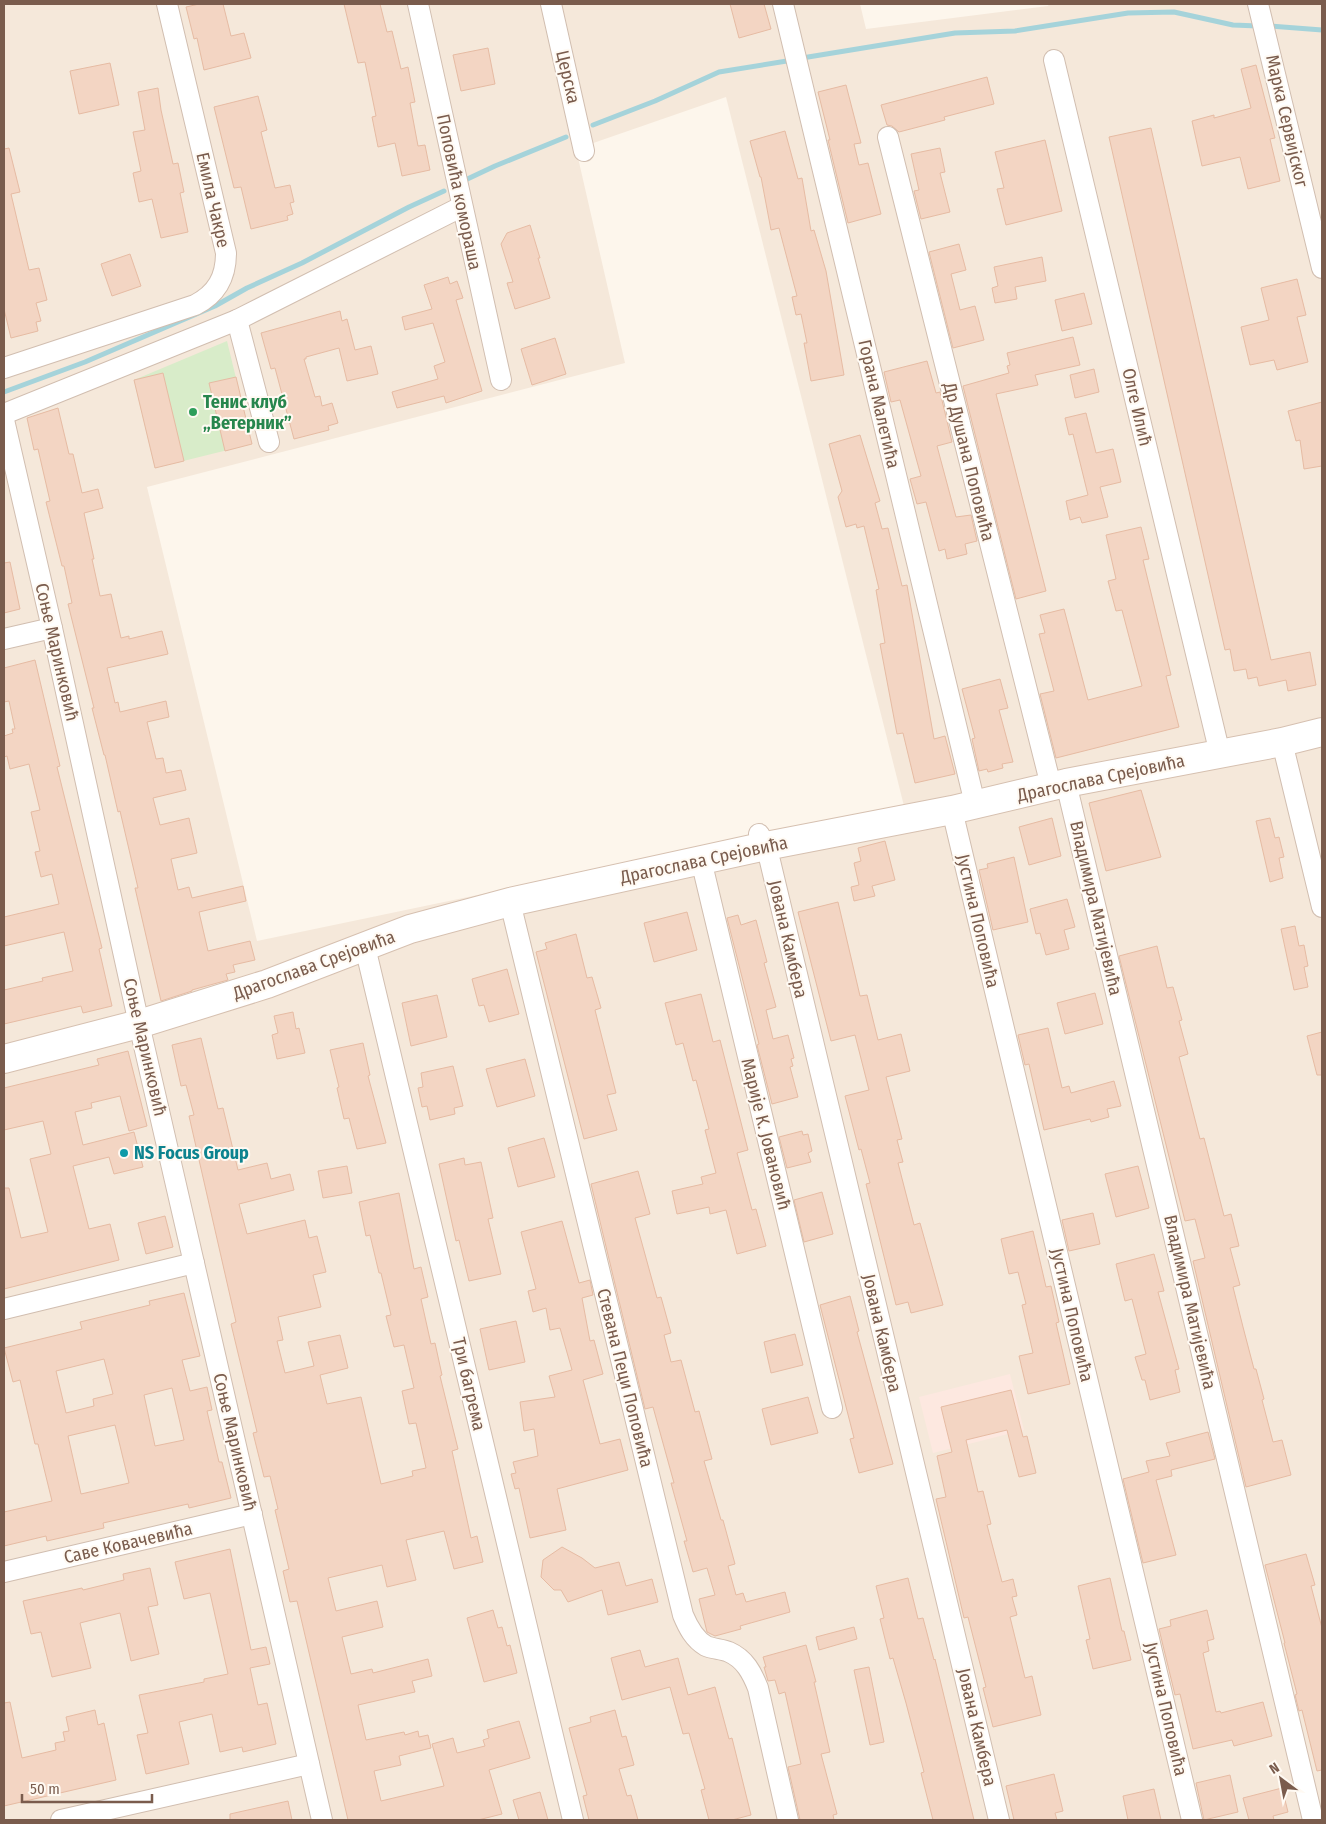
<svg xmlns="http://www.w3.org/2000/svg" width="1326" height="1824" font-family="'Fira Sans Condensed',sans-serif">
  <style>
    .residential { fill: #f5e8da; fill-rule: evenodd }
    .commercial { fill: #fde8e0 }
    .green { fill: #d8ecc9 }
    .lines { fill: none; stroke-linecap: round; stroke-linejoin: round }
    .stream { stroke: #a5d3da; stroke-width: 5 }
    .building { fill: #f3d5c3; stroke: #e6bba3; fill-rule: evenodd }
    .street-casing { stroke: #d1beb0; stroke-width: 22 }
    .secondary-casing { stroke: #d6c0b0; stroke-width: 30 }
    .street { stroke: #fff; stroke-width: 20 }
    .secondary { stroke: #fff; stroke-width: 28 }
    .leisure-dot { fill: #2e9e5b; stroke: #fffaf3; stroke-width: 2 }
    .culture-dot { fill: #0f9aa8; stroke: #fffaf3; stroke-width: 2 }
    .labels { text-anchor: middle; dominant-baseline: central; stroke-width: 4; stroke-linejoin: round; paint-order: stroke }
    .street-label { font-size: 18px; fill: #7a5c4d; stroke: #fffaf3 }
    .leisure-label { font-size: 18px; font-weight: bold; fill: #27864d; stroke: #fffaf3; text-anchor: start }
    .culture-label { font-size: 18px; font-weight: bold; fill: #0d838f; stroke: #fffaf3; text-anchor: start }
  </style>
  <rect width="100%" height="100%" fill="#fdf6ec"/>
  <path class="residential" d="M4,4H860L866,29L1048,6L1049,4H1322V1820H4ZM726,97L904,806L257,941L147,487L625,363L576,149Z"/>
  <polygon class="commercial" points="1010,1374 1024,1430 933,1453 919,1397"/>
  <polygon class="green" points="227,341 252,444 155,468 134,380"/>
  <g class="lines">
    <g class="stream">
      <polyline points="1269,26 1322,30"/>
      <polyline points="802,58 955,33 1015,31 1128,13 1174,12 1233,25 1258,26"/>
      <polyline points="593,125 655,101 719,72 793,60"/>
      <polyline points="461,182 495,166 566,137"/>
      <polyline points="4,392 85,362 215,306 247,288 302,263 409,207 444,191"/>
    </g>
  </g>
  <g class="building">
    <polygon points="199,4 223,4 231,36 244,33 251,58 204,70 197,38 194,39 186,7"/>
    <polygon points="344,4 380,4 387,32 392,31 401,69 408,67 415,102 410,103 418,146 425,145 430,170 402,176 395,143 378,147 372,117 376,116 365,62 358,63"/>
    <polygon points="730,4 764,4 771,29 739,38"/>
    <polygon points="488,48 495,84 461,91 453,55"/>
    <polygon points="110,63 119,105 79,114 70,71"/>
    <polygon points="1256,65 1275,138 1270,139 1280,181 1248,189 1240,157 1202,166 1192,121 1214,115 1214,118 1251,108 1241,69"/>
    <polygon points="987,77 994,104 944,117 945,120 899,132 892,126 887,125 881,105"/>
    <polygon points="846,85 861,143 854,144 859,165 868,163 881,214 848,223 828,140 830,140 818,92"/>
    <polygon points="158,88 161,110 173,164 178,163 184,192 180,193 188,232 161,238 152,199 139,202 133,173 141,171 133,132 145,130 138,92"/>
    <polygon points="258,96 267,130 261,132 275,188 290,185 294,202 290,203 293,214 287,216 288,220 251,229 241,187 234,188 214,107"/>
    <polygon points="1151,128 1271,660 1310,652 1316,685 1288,691 1286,680 1259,686 1257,677 1248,679 1246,669 1234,671 1230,649 1225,650 1109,137"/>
    <polygon points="785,131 798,179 802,178 811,231 814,230 826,271 844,375 811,381 804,343 807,343 801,314 796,315 792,297 797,296 779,228 771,230 761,177 760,177 750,141"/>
    <polygon points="1045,140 1062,211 1006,225 997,189 1004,188 995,152"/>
    <polygon points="9,148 20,192 11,194 29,270 39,268 47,300 36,303 41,321 36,322 38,331 11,338 4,309 4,149"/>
    <polygon points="940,148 945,172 940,173 950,212 921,219 914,191 919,190 911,154"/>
    <polygon points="530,225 540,258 538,258 550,298 515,309 507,283 513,282 501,244 507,233"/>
    <polygon points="959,244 966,270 951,274 960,310 975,306 984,340 953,348 929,252"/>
    <polygon points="130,254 141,286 112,296 101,264"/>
    <polygon points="1042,257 1046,281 1015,287 1017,299 995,303 992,288 998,286 994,267"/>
    <polygon points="448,277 450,284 457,281 463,298 456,300 482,391 446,403 444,396 397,408 392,392 438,379 434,366 445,362 433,323 405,330 402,317 432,309 424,285"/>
    <polygon points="1297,279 1306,315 1297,317 1308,362 1277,370 1274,360 1250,365 1241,327 1269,320 1261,288"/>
    <polygon points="1084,293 1092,324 1062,331 1055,300"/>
    <polygon points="340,311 342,321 347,319 355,350 371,346 378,374 347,381 339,348 306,357 306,359 304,359 315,397 320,396 322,406 332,403 338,423 328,426 329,430 294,439 275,368 271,369 261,333"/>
    <polygon points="1073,337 1080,365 1035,375 1038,385 996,394 1046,591 1016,599 963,386 1009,373 1007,366 1010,365 1007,353"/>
    <polygon points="555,338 566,374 532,385 521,349"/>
    <polygon points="927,361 936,393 940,392 952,442 937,446 956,517 971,515 977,541 965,544 967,554 947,559 945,549 939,551 926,502 917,504 910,479 921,476 900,400 891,402 884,372"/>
    <polygon points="1094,369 1099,392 1075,398 1070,375"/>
    <polygon points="163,373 184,461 155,468 134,380"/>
    <polygon points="236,377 252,444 225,451 209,383"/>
    <polygon points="1322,402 1322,466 1304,469 1300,440 1296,441 1288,411"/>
    <polygon points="58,408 69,454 73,454 82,493 98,489 103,508 84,513 94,559 92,559 100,596 111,594 121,638 129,636 129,639 162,631 168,654 107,668 115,703 118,702 120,712 166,701 169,717 147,722 156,759 163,758 166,773 181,770 186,790 153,798 160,825 189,818 197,853 171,859 178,890 189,887 192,898 243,886 246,901 199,912 208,951 250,941 255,960 233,965 235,972 226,974 228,980 192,990 192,991 161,1001 135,888 138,888 120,811 118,812 105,755 104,755 92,708 94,708 68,604 72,603 64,566 62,566 46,502 50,501 38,449 34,450 27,418"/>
    <polygon points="1086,413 1096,453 1113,449 1121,482 1100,487 1108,517 1082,523 1080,517 1070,520 1066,501 1088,495 1073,434 1069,435 1065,418"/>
    <polygon points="860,435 880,501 875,503 882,529 888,528 902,586 907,585 934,739 945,736 955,774 915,783 903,733 897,734 880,644 885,643 876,590 879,589 864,526 857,528 856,524 846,527 838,497 842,491 829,444"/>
    <polygon points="1141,527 1149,559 1143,560 1171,675 1166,676 1179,727 1056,758 1040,694 1054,691 1039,634 1045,633 1040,615 1064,609 1088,700 1142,686 1122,610 1116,611 1108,581 1116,579 1106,535"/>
    <polygon points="10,562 20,609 4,613 4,563"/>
    <polygon points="35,660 60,766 57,767 102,948 99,949 112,1006 83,1013 81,1006 4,1024 4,990 43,981 42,978 73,971 64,932 4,946 4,917 59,904 52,874 41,877 35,852 40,851 31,812 40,810 29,764 10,769 7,756 4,757 4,736 13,733 12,729 15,729 9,701 4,702 4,668"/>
    <polygon points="1000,679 1008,708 999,710 1013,762 1002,764 1003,768 988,772 987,769 979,771 972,739 975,738 962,689"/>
    <polygon points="1141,790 1161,857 1106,871 1089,803"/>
    <polygon points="1052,818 1061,856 1029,865 1019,827"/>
    <polygon points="1270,818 1275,838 1279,837 1284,857 1279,858 1283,878 1270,882 1256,821"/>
    <polygon points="885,841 895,880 872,886 875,896 854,901 851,887 859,885 854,863 861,861 858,848"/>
    <polygon points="1014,857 1028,922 993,930 979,870 988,868 987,864"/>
    <polygon points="1067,899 1075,927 1064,930 1069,949 1046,955 1040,933 1036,934 1030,909"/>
    <polygon points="838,902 860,996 867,995 878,1040 901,1034 910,1071 886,1077 902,1139 897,1140 903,1162 898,1163 914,1225 920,1223 943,1305 911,1313 908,1302 896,1305 866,1184 870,1183 861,1149 859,1150 845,1096 869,1090 855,1035 831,1041 798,912"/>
    <polygon points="687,912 697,950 654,962 644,923"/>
    <polygon points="738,915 741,925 756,920 767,962 764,963 776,1007 766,1010 773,1039 788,1035 794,1058 791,1059 793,1066 790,1067 798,1097 772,1104 757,1045 759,1044 727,918"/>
    <polygon points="1295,926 1299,946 1304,945 1308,966 1304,967 1308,987 1294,990 1281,929"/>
    <polygon points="576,934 587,978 592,977 601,1008 595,1010 616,1093 607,1095 617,1130 584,1139 536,952 547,949 545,943"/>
    <polygon points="1157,946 1167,988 1173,987 1182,1020 1179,1021 1188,1054 1179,1057 1200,1139 1204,1138 1224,1216 1231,1214 1239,1246 1230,1248 1240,1285 1233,1287 1243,1327 1254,1369 1256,1369 1264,1399 1262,1400 1273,1442 1282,1440 1291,1475 1246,1487 1193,1261 1205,1258 1195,1219 1185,1221 1119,956"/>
    <polygon points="507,969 519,1014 489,1022 484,1005 479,1006 472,979"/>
    <polygon points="1095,993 1103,1024 1065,1034 1057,1003"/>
    <polygon points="701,994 713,1042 720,1040 748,1150 737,1153 752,1210 756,1209 766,1246 737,1254 726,1210 710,1214 709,1207 677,1214 672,1191 703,1184 701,1177 716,1173 705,1130 709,1129 696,1080 693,1081 683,1043 676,1045 665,1003"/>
    <polygon points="437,995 447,1037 411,1046 402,1003"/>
    <polygon points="293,1012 296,1029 299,1028 305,1053 277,1059 272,1035 278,1033 274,1016"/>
    <polygon points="1048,1028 1062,1088 1069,1086 1071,1093 1114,1081 1121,1106 1107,1109 1109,1117 1091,1122 1090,1119 1044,1130 1029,1064 1025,1065 1018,1035"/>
    <polygon points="1322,1032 1322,1075 1317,1075 1307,1036"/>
    <polygon points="201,1038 218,1109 223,1108 238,1170 267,1163 271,1179 290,1174 294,1190 239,1204 247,1234 305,1220 309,1238 317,1236 326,1272 313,1275 321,1307 278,1317 283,1340 277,1341 285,1373 314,1366 308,1342 340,1335 348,1368 320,1375 327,1404 361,1397 381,1484 413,1476 412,1471 426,1468 416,1423 409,1424 402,1391 414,1388 404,1345 394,1347 386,1316 391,1315 381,1273 379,1273 370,1235 366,1236 359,1202 399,1193 414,1269 421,1267 428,1297 421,1299 431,1344 435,1343 442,1375 440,1376 458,1449 452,1451 471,1538 477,1536 483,1562 454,1569 444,1531 406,1540 416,1580 387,1587 382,1565 328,1578 336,1611 377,1601 383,1627 342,1637 351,1674 372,1669 373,1673 428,1659 432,1676 412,1681 415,1692 358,1705 366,1740 404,1732 405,1735 418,1731 419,1737 428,1735 431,1748 399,1756 401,1765 374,1771 381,1801 444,1786 432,1744 453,1738 457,1753 485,1746 483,1740 489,1738 487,1730 519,1721 530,1758 489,1770 502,1814 478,1820 348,1820 297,1601 290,1602 283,1571 289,1569 275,1510 278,1509 270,1476 264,1477 253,1433 257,1432 231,1324 236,1322 189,1116 194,1115 186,1085 181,1086 172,1045"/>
    <polygon points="363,1043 370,1075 368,1076 386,1143 357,1149 349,1118 344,1119 337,1088 339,1087 330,1050"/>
    <polygon points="128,1051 147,1126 129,1131 120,1096 91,1103 92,1108 75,1112 83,1145 134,1132 143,1167 114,1174 109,1157 73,1166 89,1229 110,1224 119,1260 4,1289 4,1188 9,1188 21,1238 48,1232 30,1159 51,1154 43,1121 4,1130 4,1088 99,1065 97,1059"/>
    <polygon points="525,1059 535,1096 497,1107 486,1069"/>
    <polygon points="453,1066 463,1106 454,1108 455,1114 430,1120 427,1106 422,1107 418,1088 423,1087 421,1073"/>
    <polygon points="802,1131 803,1135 808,1134 812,1151 808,1153 811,1162 787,1168 779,1137"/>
    <polygon points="544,1138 555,1177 518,1187 508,1148"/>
    <polygon points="464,1158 465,1165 481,1162 493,1218 488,1219 501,1274 469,1281 459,1240 456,1241 439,1164"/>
    <polygon points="347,1166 352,1193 323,1198 318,1171"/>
    <polygon points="1138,1166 1149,1208 1116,1217 1105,1174"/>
    <polygon points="638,1171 650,1214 635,1218 657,1298 661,1297 671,1333 664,1335 671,1362 681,1360 695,1412 699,1411 712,1459 704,1461 721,1520 723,1520 735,1564 728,1566 736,1595 743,1593 746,1602 785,1592 790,1612 740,1626 741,1629 715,1636 707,1632 699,1599 715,1595 707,1568 693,1572 684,1541 687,1541 671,1483 674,1483 653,1407 645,1409 591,1184"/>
    <polygon points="822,1192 833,1234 804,1242 794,1200"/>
    <polygon points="1093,1213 1100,1244 1069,1251 1062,1220"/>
    <polygon points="165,1216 173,1247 146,1254 138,1223"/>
    <polygon points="562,1221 579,1283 590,1280 593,1295 582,1298 590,1341 594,1340 603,1374 583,1380 600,1444 620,1439 628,1470 557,1489 566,1530 530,1538 519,1488 515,1489 511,1474 516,1473 513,1462 538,1456 534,1429 524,1431 520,1402 555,1397 549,1376 572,1370 560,1328 550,1330 546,1308 533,1312 528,1291 536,1289 521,1232"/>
    <polygon points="1033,1231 1046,1287 1051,1286 1059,1322 1056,1323 1070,1384 1028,1394 1019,1356 1033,1353 1022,1305 1026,1304 1018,1272 1009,1274 1001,1239"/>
    <polygon points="1154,1254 1164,1291 1158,1292 1179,1369 1175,1370 1180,1392 1150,1400 1145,1380 1142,1380 1135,1357 1146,1354 1132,1299 1125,1301 1116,1264"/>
    <path d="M184,1293L200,1356L182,1360L190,1391L207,1387L212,1410L207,1411L219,1462H222L231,1498L189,1508L188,1504L103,1523L104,1528L47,1541L46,1536L4,1546V1512L52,1501L38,1444H35L20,1380L13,1382L4,1348L82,1329L80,1322L150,1305L149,1301ZM104,1359L113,1394L93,1399L94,1406L66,1413L56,1371ZM172,1388L184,1440L155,1446L144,1395ZM115,1425L129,1483L81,1494L68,1436Z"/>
    <polygon points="850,1296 859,1331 857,1332 893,1464 859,1473 850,1439 854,1438 820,1305"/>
    <polygon points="516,1321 525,1362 489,1370 480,1329"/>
    <polygon points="795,1334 803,1365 771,1373 764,1342"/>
    <polygon points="1011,1390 1023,1437 1027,1436 1036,1473 1019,1477 1007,1430 966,1440 978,1492 983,1491 991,1524 987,1525 1002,1582 1013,1579 1017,1596 1012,1597 1017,1615 1010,1617 1025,1678 1032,1676 1041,1715 993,1727 983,1688 986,1687 968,1617 964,1618 936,1499 946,1497 937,1456 952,1452 941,1407"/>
    <polygon points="808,1397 818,1433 771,1445 762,1409"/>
    <polygon points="1208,1432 1215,1459 1171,1470 1172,1476 1156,1480 1176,1555 1143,1563 1123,1479 1149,1472 1146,1461 1170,1456 1166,1443"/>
    <polygon points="562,1547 582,1558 595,1568 619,1562 626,1586 652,1579 658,1602 608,1615 602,1590 568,1602 561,1590 554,1590 541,1577 543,1560"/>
    <polygon points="230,1549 251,1650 266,1647 270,1664 250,1668 258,1705 267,1703 276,1744 243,1752 242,1747 220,1752 212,1714 179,1722 189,1764 146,1774 137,1735 148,1733 139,1695 204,1682 204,1679 228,1674 210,1593 184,1599 175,1562"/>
    <polygon points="1306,1554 1315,1585 1311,1586 1322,1628 1322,1770 1317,1771 1302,1710 1299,1711 1295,1695 1297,1694 1284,1643 1285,1643 1265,1565"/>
    <polygon points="150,1568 158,1605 148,1607 159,1654 131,1661 120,1613 80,1623 91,1668 52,1677 41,1632 31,1634 23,1601 82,1588 83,1590 124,1580 123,1574"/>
    <polygon points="908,1578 918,1619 923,1618 934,1660 935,1659 974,1820 933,1820 921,1773 924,1772 906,1703 893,1658 890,1659 880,1619 884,1618 876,1586"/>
    <polygon points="1110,1578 1122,1631 1124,1631 1131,1660 1093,1669 1086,1640 1090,1639 1078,1586"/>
    <polygon points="493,1610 498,1628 502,1627 507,1646 510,1645 517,1673 484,1682 467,1618"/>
    <polygon points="1207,1610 1214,1639 1207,1641 1209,1651 1203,1653 1216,1712 1220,1711 1221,1713 1263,1702 1272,1736 1234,1746 1232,1740 1193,1749 1180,1694 1175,1695 1159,1629 1171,1626 1170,1620"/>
    <polygon points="854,1627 857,1639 819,1650 816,1637"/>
    <polygon points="806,1645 816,1682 814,1682 830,1752 821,1754 837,1814 833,1815 834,1820 800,1820 788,1767 801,1764 785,1692 779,1694 775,1680 768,1681 764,1667 766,1667 763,1657"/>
    <polygon points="640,1650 645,1667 678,1658 688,1695 715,1687 729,1739 732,1738 751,1815 732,1820 709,1820 701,1790 705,1789 689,1733 683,1734 670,1687 622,1700 611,1658"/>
    <polygon points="869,1667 884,1742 870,1745 854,1670"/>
    <polygon points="10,1702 22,1758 56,1750 55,1743 65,1741 63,1732 69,1731 66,1717 95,1710 98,1725 104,1723 116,1780 4,1806 4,1703"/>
    <polygon points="615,1710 622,1737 626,1736 634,1765 619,1769 627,1796 631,1795 638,1820 589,1820 583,1796 587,1795 569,1728 591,1722 590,1717"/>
    <polygon points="1054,1774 1063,1811 1055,1813 1057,1820 1014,1820 1006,1786"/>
    <polygon points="1230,1775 1238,1812 1204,1820 1196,1783"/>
    <polygon points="1282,1788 1288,1812 1273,1816 1274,1820 1249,1820 1243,1798"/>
    <polygon points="1154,1789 1161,1820 1128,1820 1123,1796"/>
    <polygon points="540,1792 548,1820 519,1820 513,1800"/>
    <polygon points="288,1801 292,1820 230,1820 230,1814"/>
  </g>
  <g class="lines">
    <g class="street-casing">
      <g id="street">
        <polyline points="418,4 501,380"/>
        <polyline points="551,4 584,151"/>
        <polyline points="783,4 975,804"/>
        <polyline points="1258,4 1322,268"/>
        <polyline points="1054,60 1220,754"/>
        <polyline points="888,137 1051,786"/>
        <polyline points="237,320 269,442"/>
        <path d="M4,368L195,305C217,294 226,277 226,253L167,4"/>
        <polyline points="4,414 237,320 461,207"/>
        <polyline points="4,420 52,628 139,1024 322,1820"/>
        <polyline points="4,639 52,628"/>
        <polyline points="1282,742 1322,907"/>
        <polyline points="1066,783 1313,1820"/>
        <polyline points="952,810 1192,1820"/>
        <polyline points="759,834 766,846 770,861 999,1820"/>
        <polyline points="701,860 832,1408"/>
        <path d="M510,902L683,1615C688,1627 694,1639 706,1646C713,1649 722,1649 729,1652C745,1659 752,1673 758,1688L788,1820"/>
        <polyline points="365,947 573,1820"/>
        <polyline points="4,1309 194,1263"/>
        <polyline points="4,1572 252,1514"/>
        <polyline points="61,1820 309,1764"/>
      </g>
    </g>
    <g class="secondary-casing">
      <polyline id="secondary" points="4,1059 139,1024 267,984 410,929 510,902 766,846 952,810 1066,783 1282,742 1322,732"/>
    </g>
    <use href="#street" class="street"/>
    <use href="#secondary" class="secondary"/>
  </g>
  <circle class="leisure-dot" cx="193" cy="412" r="5"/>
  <circle class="culture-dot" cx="124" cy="1153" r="5"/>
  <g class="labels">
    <g class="street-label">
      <text transform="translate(568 77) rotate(77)">Церска</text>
      <text transform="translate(1287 121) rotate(77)">Марка Сервијског</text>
      <text transform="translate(459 192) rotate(78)">Поповића комораша</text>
      <text transform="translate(213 200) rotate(77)">Емила Чакре</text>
      <text transform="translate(879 404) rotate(77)">Горана Малетића</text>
      <text transform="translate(1137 407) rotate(77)">Олге Илић</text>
      <text transform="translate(969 462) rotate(76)">Др Душана Поповића</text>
      <text transform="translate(57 652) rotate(77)">Соње Маринковић</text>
      <text transform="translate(1101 778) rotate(-12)">Драгослава Срејовића</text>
      <text transform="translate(704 860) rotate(-12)">Драгослава Срејовића</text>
      <text transform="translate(1096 908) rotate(77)">Владимира Матијевића</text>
      <text transform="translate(978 921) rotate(77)">Јустина Поповића</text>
      <text transform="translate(788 939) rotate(77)">Јована Камбера</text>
      <text transform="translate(314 965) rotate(-20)">Драгослава Срејовића</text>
      <text transform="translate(145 1047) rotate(77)">Соње Маринковић</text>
      <text transform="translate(766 1134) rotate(76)">Марије К. Јовановић</text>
      <text transform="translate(1190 1302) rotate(77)">Владимира Матијевића</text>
      <text transform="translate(1072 1315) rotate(77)">Јустина Поповића</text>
      <text transform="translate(882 1333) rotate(77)">Јована Камбера</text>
      <text transform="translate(625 1378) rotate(76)">Стевана Пеци Поповића</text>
      <text transform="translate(469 1384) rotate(77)">Три багрема</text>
      <text transform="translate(235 1442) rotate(77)">Соње Маринковић</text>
      <text transform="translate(128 1543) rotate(-13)">Саве Ковачевића</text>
      <text transform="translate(1166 1709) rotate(77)">Јустина Поповића</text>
      <text transform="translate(977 1727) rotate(77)">Јована Камбера</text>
    </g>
    <g class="leisure-label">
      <text x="203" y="402">Тенис клуб<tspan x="203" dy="21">„Ветерник”</tspan></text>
    </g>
    <g class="culture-label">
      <text x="134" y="1153">NS Focus Group</text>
    </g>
  </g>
  <rect width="1326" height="1824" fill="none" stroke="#7a5c4d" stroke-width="10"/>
  <g transform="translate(1281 1779) rotate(328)" stroke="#fffaf3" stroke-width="4" paint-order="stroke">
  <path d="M0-4L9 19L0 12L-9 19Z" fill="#7a5c4d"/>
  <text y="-8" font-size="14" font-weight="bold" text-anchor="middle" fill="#7a5c4d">N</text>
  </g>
  <path d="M22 1794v8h130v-8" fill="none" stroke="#7a5c4d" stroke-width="2.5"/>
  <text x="30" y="1794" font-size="15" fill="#7a5c4d" stroke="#fffaf3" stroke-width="4" paint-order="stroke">50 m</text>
</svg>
